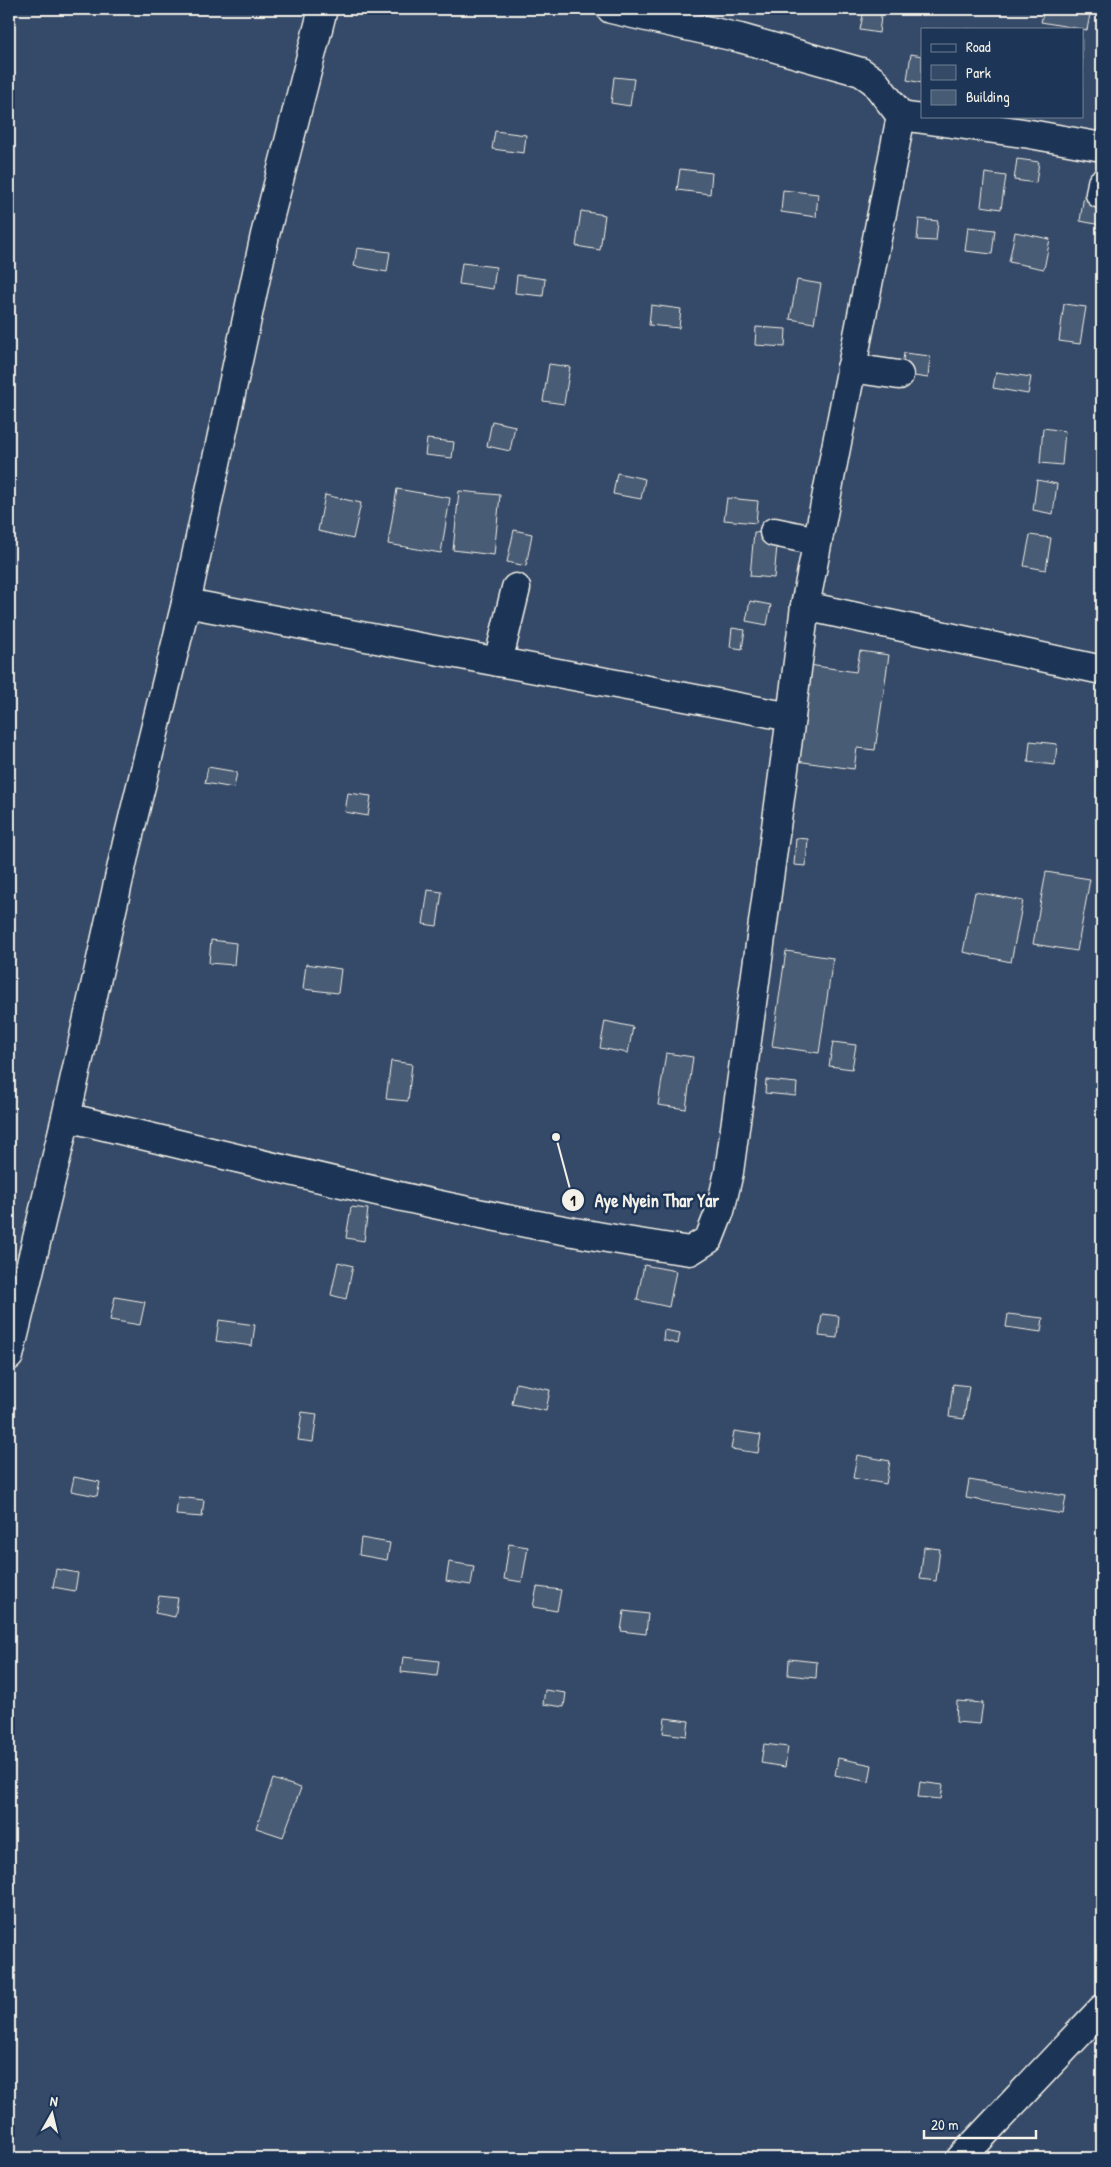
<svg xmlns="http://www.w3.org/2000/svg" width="1111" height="2167" font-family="'Patrick Hand',sans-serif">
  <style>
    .green { fill: #354a67; stroke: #949ea8; fill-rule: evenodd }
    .building { fill: #485b74; stroke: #f4f1e8 }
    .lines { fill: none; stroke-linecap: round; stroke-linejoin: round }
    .minor-casing { stroke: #f4f1e8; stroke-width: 31 }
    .minor { stroke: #1d3557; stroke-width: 28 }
    .leader { fill: none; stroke: #f4f1e8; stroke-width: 2 }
    .callout-dot { fill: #f4f1e8; stroke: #1d3557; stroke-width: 2 }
    .mark-label { font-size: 15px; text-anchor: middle; font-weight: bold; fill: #111 }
    .callout-label { font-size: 18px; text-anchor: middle; font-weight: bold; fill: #f4f1e8; stroke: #1d3557; stroke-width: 5; stroke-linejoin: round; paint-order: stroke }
  </style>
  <rect width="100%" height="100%" fill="#1d3557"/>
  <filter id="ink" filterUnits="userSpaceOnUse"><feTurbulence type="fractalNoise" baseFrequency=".02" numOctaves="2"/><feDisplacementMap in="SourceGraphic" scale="10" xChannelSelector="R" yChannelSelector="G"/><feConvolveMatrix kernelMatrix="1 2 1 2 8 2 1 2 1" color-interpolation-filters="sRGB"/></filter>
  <g filter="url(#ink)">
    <path class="green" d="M9,9H1102V2158H9ZM922,29H1082V116H922Z"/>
    <g class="building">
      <polygon points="864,9 882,9 879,33 860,30"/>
      <polygon points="1044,9 1091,9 1087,30 1041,22"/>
      <polygon points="911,54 922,56 922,83 907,80"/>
      <polygon points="614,77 634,79 630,106 611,103"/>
      <polygon points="495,131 526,135 524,153 492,149"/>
      <polygon points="1017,159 1039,162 1036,183 1014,180"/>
      <polygon points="680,169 712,173 710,194 677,190"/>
      <polygon points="985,173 1006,176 1001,209 981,206"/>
      <polygon points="783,190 818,194 816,217 781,212"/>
      <polygon points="1084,195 1102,198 1101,225 1080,221"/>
      <polygon points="581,211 605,215 600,250 576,246"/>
      <polygon points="919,219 938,221 936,241 917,240"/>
      <polygon points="968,227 995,230 992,254 965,251"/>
      <polygon points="1015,232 1050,239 1044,269 1009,262"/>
      <polygon points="357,248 390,252 387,272 354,266"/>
      <polygon points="462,263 496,267 493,289 459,284"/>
      <polygon points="517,275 545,279 543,296 515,293"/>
      <polygon points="797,280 821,284 814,323 790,319"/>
      <polygon points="1064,304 1086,307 1080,344 1059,341"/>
      <polygon points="651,305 681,309 679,328 649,325"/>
      <polygon points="756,327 786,329 785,347 755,345"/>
      <polygon points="904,353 930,356 928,378 901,374"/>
      <polygon points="549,364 570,367 564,404 543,401"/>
      <polygon points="996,372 1031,377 1028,394 993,388"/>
      <polygon points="492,421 515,426 510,451 487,446"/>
      <polygon points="1043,428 1065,431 1062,465 1040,463"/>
      <polygon points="427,439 454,442 452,458 425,455"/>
      <polygon points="617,473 645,479 641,499 613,494"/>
      <polygon points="1037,480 1057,484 1053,514 1033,510"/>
      <polygon points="397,489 450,498 441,553 388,544"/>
      <polygon points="459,491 500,495 494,555 453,550"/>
      <polygon points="325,495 361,503 353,539 318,531"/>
      <polygon points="727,498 758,501 756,523 724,520"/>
      <polygon points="514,530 532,534 526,566 507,562"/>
      <polygon points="754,532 778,535 774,578 750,576"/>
      <polygon points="1030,535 1051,538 1046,570 1024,566"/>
      <polygon points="750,601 771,605 767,625 746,621"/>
      <polygon points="732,628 745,630 742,649 730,647"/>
      <polygon points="860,651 889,655 875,750 857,748 854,769 796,761 809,665 856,672"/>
      <polygon points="1030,741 1057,744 1055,765 1028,762"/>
      <polygon points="208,767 237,772 234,788 205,783"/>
      <polygon points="348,793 371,796 368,816 345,812"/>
      <polygon points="796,838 808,839 806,866 794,865"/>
      <polygon points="1046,872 1090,879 1077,951 1033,944"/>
      <polygon points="428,890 442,892 437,926 423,924"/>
      <polygon points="975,892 1023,901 1011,962 963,952"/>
      <polygon points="211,940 236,943 234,965 209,963"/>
      <polygon points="786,951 833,958 819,1053 772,1046"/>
      <polygon points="306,964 341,969 338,993 303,989"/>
      <polygon points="605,1021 633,1027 628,1053 600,1048"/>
      <polygon points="833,1042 856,1045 852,1069 829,1066"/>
      <polygon points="666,1053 693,1057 686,1109 658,1105"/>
      <polygon points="391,1061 412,1064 408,1101 386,1099"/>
      <polygon points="766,1080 797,1083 796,1096 765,1093"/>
      <polygon points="351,1207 368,1209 364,1241 346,1238"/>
      <polygon points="338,1262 353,1266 346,1299 331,1295"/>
      <polygon points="644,1265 676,1271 669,1307 637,1300"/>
      <polygon points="115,1297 145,1302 140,1325 110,1320"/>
      <polygon points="822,1314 839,1316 837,1338 819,1336"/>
      <polygon points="1008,1314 1043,1318 1041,1332 1006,1327"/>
      <polygon points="219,1320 255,1325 252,1346 216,1341"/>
      <polygon points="664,1330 680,1333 678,1344 663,1340"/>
      <polygon points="516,1383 550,1390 546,1411 512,1404"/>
      <polygon points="953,1384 969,1386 964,1419 949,1417"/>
      <polygon points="302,1412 317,1414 313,1442 298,1440"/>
      <polygon points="734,1431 761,1435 758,1453 731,1449"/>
      <polygon points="857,1455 890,1461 886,1484 853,1478"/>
      <polygon points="74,1477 100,1482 97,1496 71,1491"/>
      <polygon points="969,1480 1066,1496 1063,1514 966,1498"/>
      <polygon points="178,1497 204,1500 202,1517 176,1515"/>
      <polygon points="361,1538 390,1543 387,1560 359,1555"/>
      <polygon points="509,1544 528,1547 522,1582 504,1579"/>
      <polygon points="924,1547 940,1549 936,1581 920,1579"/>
      <polygon points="449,1562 474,1566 471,1585 446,1581"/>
      <polygon points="56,1569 78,1573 75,1591 53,1587"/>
      <polygon points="537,1587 561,1590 557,1611 533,1607"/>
      <polygon points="159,1596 178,1598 175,1617 155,1613"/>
      <polygon points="624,1611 648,1614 646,1634 621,1631"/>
      <polygon points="403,1657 439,1661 437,1676 401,1672"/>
      <polygon points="789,1659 817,1662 816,1678 788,1675"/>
      <polygon points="545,1690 566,1693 564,1707 543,1704"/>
      <polygon points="957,1701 983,1703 980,1724 956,1722"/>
      <polygon points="665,1718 689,1721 687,1736 663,1733"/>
      <polygon points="764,1744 788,1747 785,1767 761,1763"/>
      <polygon points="838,1758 872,1765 869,1782 835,1775"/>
      <polygon points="273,1779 301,1788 283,1837 256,1828"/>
      <polygon points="920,1782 943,1785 941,1799 918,1797"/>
    </g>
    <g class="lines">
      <g class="minor-casing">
        <g id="minor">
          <polyline points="901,116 1030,134 1102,147"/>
          <polyline points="1100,194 1102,183"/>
          <polyline points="851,368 899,375"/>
          <polyline points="774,532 817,541"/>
          <polyline points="186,603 791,717 805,606 901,116 874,81 861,72 740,38 611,9"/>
          <polyline points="805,606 1102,670"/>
          <polyline points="498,662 516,588"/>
          <path d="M66,1117C273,1166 480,1221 690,1251L709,1239L720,1211L729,1172L791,717"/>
          <polyline points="9,1356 66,1117 126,847 186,603 265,235 323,9"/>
          <polyline points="961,2158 1102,2009"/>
        </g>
      </g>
      <use href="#minor" class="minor"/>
    </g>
  </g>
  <path class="leader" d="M556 1137L573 1200"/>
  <g class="callout-dot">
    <circle cx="556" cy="1137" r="5"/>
    <circle cx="573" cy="1200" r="12"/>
  </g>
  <g class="mark-label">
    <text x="573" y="1206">1</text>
  </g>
  <g class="callout-label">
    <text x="657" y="1207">Aye Nyein Thar Yar</text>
  </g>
  <rect width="1111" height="2167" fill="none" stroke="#1d3557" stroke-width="30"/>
  <rect x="15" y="15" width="1081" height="2137" fill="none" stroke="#f4f1e8" stroke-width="2" filter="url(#ink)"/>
  <rect x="921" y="28" width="162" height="90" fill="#1d3557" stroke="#738091"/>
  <rect x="931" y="44" width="25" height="8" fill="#1d3557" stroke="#738091"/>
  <text x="966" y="52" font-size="15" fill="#f4f1e8">Road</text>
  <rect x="931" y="65" width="25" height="15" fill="#354a67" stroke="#738091"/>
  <text x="966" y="78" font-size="15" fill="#f4f1e8">Park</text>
  <rect x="931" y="90" width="25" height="15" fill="#485b74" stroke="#738091"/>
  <text x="966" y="102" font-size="15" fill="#f4f1e8">Building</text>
  <g transform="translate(52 2114) rotate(8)" stroke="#1d3557" stroke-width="4" paint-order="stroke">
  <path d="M0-4L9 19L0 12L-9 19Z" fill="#f4f1e8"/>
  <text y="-8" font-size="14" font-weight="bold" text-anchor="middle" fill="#f4f1e8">N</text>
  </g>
  <path d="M924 2130v8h112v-8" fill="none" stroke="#f4f1e8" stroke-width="2.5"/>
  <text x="931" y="2130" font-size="15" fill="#f4f1e8" stroke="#1d3557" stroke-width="4" paint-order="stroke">20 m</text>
</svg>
